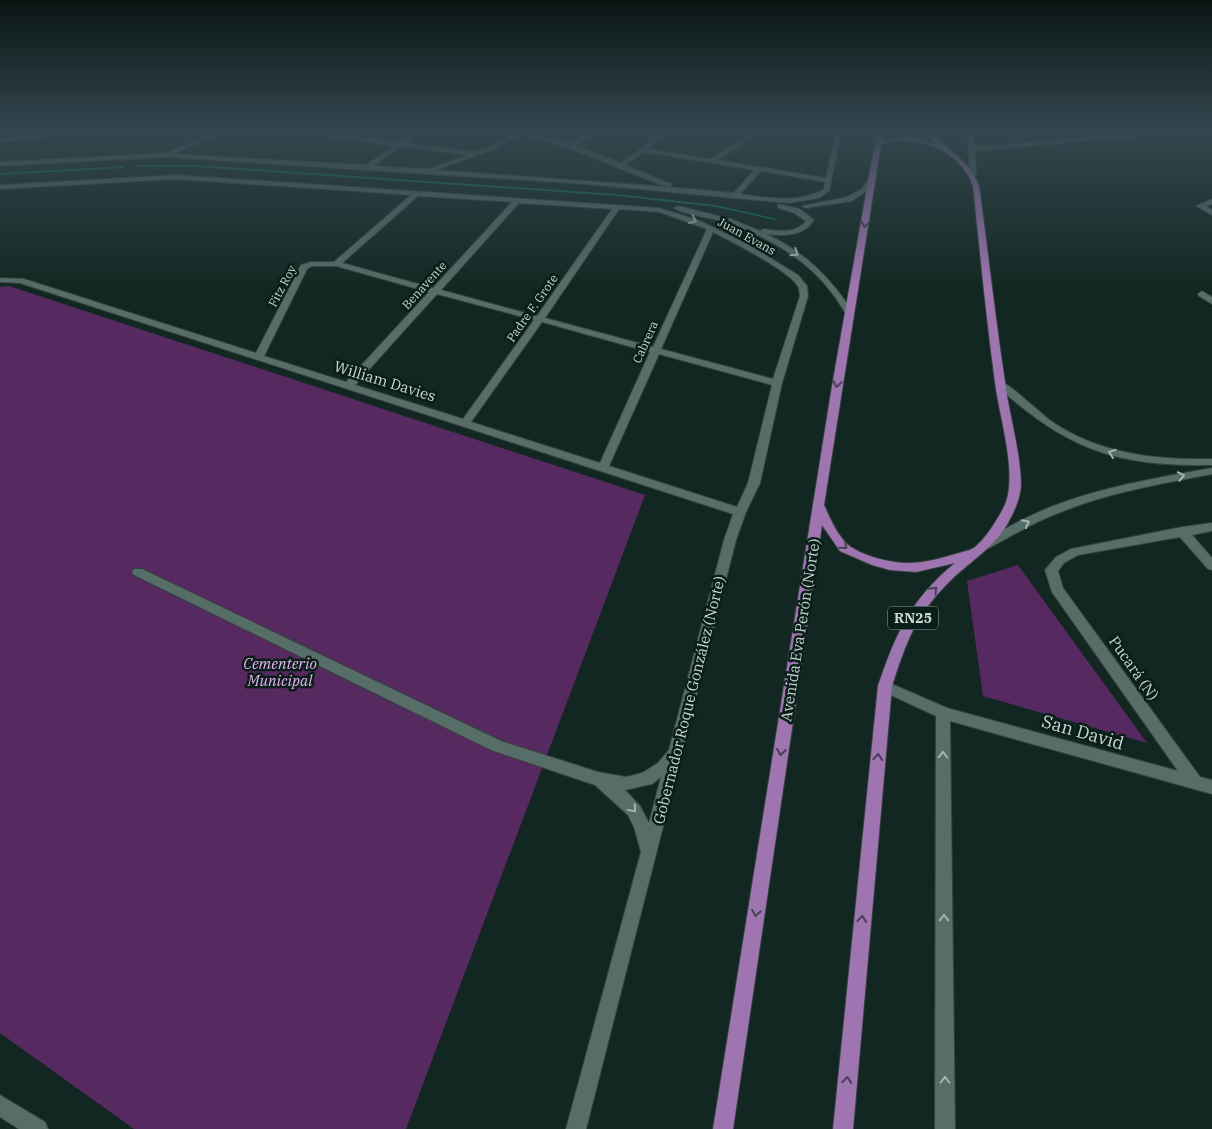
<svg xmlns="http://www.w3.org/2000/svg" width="1212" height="1129" font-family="'IBM Plex Serif',serif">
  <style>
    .green { fill: #572961 }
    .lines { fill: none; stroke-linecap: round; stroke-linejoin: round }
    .stream { fill: #0f6c5a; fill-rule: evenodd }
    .minor-casing { stroke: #35433f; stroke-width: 2 }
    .major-casing { stroke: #35433f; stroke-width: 2 }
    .minor { fill: #576d67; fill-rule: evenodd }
    .major { fill: #9f75b1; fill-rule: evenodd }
    .oneway { stroke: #a8b6b2 }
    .oneway2 { stroke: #454156 }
    .labels { text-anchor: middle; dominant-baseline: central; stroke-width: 5; stroke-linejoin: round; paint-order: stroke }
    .far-street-label { font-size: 12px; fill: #cad6d2; stroke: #091e19 }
    .shield { fill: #091e19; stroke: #909f9a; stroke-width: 1 }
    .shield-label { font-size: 14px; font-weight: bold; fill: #cad6d2 }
    .street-label { font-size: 15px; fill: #cad6d2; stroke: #091e19 }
    .park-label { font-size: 15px; font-style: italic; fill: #e9b2f5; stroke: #091e19 }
    .near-street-label { font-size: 18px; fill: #cad6d2; stroke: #091e19 }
  </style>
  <rect width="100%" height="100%" fill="#132722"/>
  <g class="green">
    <polygon points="9,286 645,495 406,1129 134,1129 0,1033 0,287"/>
    <polygon points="1018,565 1147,743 983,696 967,581"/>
  </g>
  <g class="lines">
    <g class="stream">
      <polygon points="136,165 196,165 617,194 716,205 777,219 775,220 716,207 617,196 196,167 137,167 135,166"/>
      <polygon points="124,166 125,167 123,168 0,175 0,173"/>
    </g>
    <g class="minor-casing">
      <g id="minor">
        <polygon points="64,131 81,131 0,143 0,139"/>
        <path d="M217,131H225L175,154L366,165L394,146L290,131H307L399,142L415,131H422L406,143L475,152L490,147L512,134L503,131H525L569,143L591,131H598L575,145L620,163L641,149L660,131H666L648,149L710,159L756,131H763L718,160L826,178L836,131H842L829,191L819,198L789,203L585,184L166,157L0,166V162L166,153ZM519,135C573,144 618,171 669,187L436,170L494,149ZM401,146L467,155L429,169L374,166ZM644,152L754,170L734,193L669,187L672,185L671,184L625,165ZM761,171L825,182L824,189C799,204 768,198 740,194Z"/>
        <polygon points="967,131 973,131 974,147 1156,131 1179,131 1176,133 975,151 976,175 973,177 970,175"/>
        <path d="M176,175L659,208L698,220L749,245L798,275L807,286L808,296L782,383L760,483L746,512L736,540L586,1129H566L641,852L634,827L628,815L595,785L491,750L134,575L132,572L134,569H142L501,741L598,772L626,777L642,773L658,763L669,750L724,540L733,514L20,283L0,282V278L24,279L256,353L301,265L311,262H334L411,195L176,179L0,189V185ZM418,196L512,202L433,288L342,263ZM519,203L612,209L537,316L441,290ZM619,209L659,212L707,229L653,347L545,318ZM713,232C731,241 787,270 797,285C800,288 799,292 800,296L773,379L661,349ZM312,266H336L429,292L346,382L264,356L307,269ZM437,294L534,320L463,419L355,385ZM542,322L650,352L600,463L471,422ZM659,354L772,385L748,483L737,507L609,466ZM661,777L649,823L640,806L625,790L652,784Z"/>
        <polygon points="871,175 876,176 867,191 852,201 806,208 802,206 847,197 862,189"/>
        <polygon points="1212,199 1212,204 1206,206 1212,210 1212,215 1196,206"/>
        <path d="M778,204L800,209L814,220C803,237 784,236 766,234C805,252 831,278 854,314L853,316H847C842,308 838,300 832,293C807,259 766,236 726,222C712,218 685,215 674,208L678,206L731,219L760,231L763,229C777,231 797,234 806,221L794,213L778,208Z"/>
        <polygon points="1202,291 1212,297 1212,304 1199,296 1198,294"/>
        <path d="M1000,381C1009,383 1040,413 1051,421C1099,454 1155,460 1212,459V465C1117,467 1067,450 997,386V382Z"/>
        <path d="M1212,468V474C1159,484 1106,493 1056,514C1032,523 1010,537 987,549L983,550L977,546L979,543C1001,531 1024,518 1048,508C1100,487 1157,478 1212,468Z"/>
        <polygon points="1212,523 1212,531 1192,535 1212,558 1212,570 1208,569 1180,537 1078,555 1064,563 1058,571 1063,588 1200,777 1212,780 1212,794 950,721 955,1129 935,1129 936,716 880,690 878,686 880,682 885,681 947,708 1178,771 1052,592 1045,570 1056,557 1071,549 1182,527"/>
        <polygon points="0,1095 45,1122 48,1129 19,1129 0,1117"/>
      </g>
    </g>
    <g class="major-casing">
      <path id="major" d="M877,131H883L882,140L910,137L936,144L925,131H931C948,151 970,161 979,186C988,251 995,317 1005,382C1009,415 1020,449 1021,483C1021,495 1016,508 1010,519C997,546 970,561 950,581C916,614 906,642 892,686L853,1129H833L878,686C896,633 911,599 955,563L916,572L890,570L872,565L840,551L822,525L733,1129H713L832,386ZM894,141C928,139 961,153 973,186C980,251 986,317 995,382C999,416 1017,469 1006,502C1002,513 982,546 970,550C950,555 930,563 908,563C890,563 857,555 845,542C835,531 830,518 824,505L881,144Z"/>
    </g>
    <use href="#minor" class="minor"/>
    <use href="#major" class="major"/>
  </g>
  <defs><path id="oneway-chevron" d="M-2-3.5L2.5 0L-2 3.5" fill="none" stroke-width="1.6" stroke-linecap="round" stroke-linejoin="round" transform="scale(1.25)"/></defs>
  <g class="oneway">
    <use href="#oneway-chevron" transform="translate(693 220) rotate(24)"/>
    <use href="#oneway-chevron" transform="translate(795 253) rotate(35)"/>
    <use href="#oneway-chevron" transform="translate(1112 453) rotate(-161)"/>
    <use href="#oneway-chevron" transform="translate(1181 476) rotate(-11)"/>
    <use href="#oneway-chevron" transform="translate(1026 523) rotate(-28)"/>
    <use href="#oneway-chevron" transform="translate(943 755) rotate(-90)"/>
    <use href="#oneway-chevron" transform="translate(633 809) rotate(50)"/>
    <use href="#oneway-chevron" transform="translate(944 918) rotate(-90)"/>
    <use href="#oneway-chevron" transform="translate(945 1080) rotate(-90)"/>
  </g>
  <g class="oneway2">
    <use href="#oneway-chevron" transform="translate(865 224) rotate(100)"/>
    <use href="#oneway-chevron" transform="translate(837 384) rotate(99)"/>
    <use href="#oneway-chevron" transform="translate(844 546) rotate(40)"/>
    <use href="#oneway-chevron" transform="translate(934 590) rotate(-47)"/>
    <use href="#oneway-chevron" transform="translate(781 752) rotate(99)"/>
    <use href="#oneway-chevron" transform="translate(878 757) rotate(-85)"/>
    <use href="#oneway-chevron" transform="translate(756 913) rotate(99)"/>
    <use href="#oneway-chevron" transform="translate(862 919) rotate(-85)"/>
    <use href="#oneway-chevron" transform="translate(847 1080) rotate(-85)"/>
  </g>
  <linearGradient id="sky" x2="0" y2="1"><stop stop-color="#0a1513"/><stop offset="0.45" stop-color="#33474f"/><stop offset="1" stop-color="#33474f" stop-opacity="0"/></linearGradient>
  <rect width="1212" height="289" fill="url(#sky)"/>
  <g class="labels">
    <g class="far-street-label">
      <text transform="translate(747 236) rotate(29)">Juan Evans</text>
      <text transform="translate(424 285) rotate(-48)">Benavente</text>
      <text transform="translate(282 286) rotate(-62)">Fitz Roy</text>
      <text transform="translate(532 308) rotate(-55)">Padre F. Grote</text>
      <text transform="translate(645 342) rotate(-66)">Cabrera</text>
    </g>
    <rect class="shield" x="888" y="606.5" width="50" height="23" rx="4"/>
    <g class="shield-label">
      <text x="913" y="618">RN25</text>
    </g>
    <g class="street-label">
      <text transform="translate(385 381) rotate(17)">William Davies</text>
      <text transform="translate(800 630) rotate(-81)">Avenida Eva Perón (Norte)</text>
      <text transform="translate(1134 668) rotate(55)">Pucará (N)</text>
      <text transform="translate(689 700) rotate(-76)">Gobernador Roque González (Norte)</text>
    </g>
    <g class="park-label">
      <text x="280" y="663">Cementerio<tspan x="280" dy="17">Municipal</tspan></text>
    </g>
    <g class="near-street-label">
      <text transform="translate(1083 732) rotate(16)">San David</text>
    </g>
  </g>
</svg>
